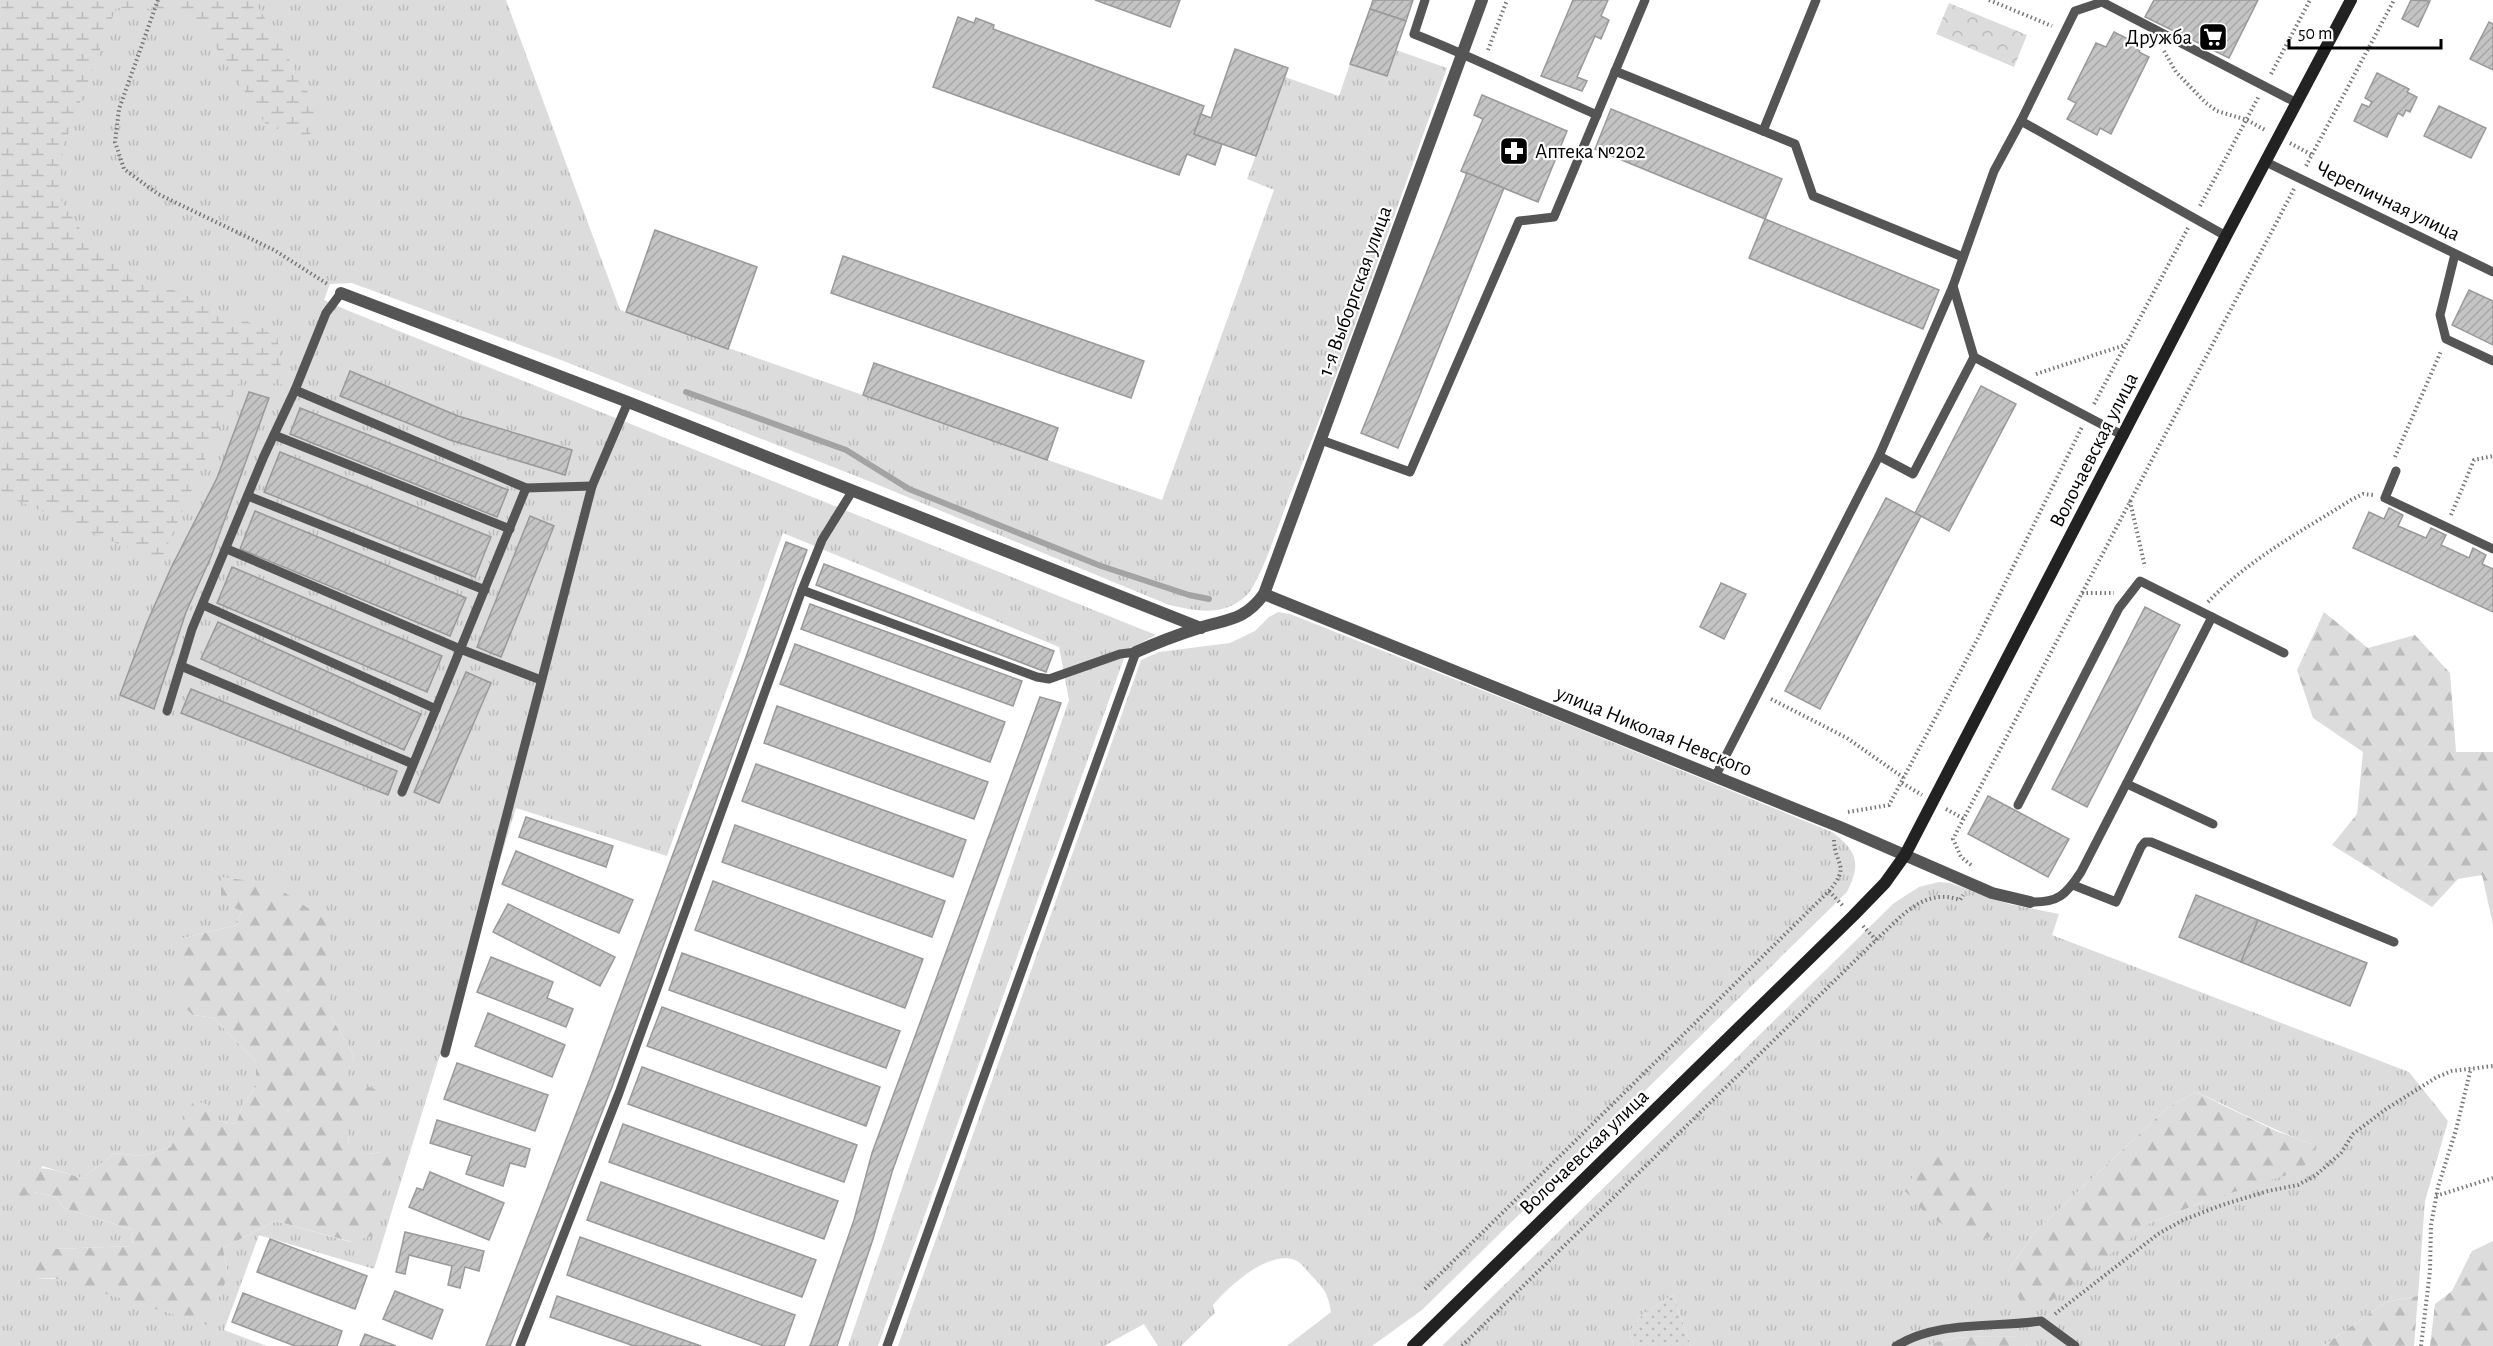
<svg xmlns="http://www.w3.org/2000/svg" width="2493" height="1346" font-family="'Alegreya Sans',sans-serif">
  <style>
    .grass { fill: url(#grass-tufts); fill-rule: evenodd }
    .forest { fill: url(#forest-firs) }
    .wetland { fill: url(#wetland-marsh) }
    .park { fill: url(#park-crowns) }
    .garden { fill: url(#garden-dots) }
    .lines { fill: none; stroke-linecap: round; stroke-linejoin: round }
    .stream { stroke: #a3a3a3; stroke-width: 6 }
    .building { fill: url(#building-hatch); stroke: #999; stroke-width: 1.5 }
    .path { stroke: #777; stroke-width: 4; stroke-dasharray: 1.5 3; stroke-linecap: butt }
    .lane { stroke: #555; stroke-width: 9 }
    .street { stroke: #555; stroke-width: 12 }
    .secondary { stroke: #222; stroke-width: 12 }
    .labels { text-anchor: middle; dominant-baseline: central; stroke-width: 4.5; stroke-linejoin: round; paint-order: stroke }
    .poi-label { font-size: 21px; fill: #000; stroke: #fff; text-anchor: end }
    .street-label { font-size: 21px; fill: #000; stroke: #fff }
  </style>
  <defs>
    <pattern id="grass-tufts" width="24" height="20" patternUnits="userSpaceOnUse" patternTransform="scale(1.5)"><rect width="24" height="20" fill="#dcdcdc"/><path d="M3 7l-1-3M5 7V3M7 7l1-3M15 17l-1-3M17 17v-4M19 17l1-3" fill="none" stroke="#bbb"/></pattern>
    <pattern id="forest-firs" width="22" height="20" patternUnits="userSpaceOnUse" patternTransform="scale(1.5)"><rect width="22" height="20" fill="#dcdcdc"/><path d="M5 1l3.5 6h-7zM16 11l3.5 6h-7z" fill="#bbb"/></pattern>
    <pattern id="wetland-marsh" width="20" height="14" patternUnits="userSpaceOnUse" patternTransform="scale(1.5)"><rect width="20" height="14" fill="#dcdcdc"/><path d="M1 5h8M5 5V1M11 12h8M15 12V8" fill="none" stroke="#bbb"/></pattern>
    <pattern id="park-crowns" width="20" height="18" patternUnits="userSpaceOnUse" patternTransform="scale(1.5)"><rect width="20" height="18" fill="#dcdcdc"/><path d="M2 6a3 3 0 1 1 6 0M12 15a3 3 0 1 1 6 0" fill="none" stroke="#bbb"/></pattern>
    <pattern id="garden-dots" width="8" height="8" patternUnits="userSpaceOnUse" patternTransform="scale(1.5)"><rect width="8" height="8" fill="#dcdcdc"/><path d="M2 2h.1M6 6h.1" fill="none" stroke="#bbb" stroke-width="1.8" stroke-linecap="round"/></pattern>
    <pattern id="building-hatch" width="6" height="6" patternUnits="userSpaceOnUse" patternTransform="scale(1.5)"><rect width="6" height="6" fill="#c4c4c4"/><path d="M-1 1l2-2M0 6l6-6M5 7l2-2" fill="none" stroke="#a7a7a7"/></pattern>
  </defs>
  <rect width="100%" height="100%" fill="#fff"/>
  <g class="grass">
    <path d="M0,0H506L620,310L1162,500L1274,190L1247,179L1285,77L1339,96L1350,64L1386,76L1396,50L1447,68C1395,212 1345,358 1288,500C1280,521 1260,583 1246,596C1223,617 1197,611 1169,605L876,484L561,360L352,283L330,284L324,300L349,311L1156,635L1127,650L878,1346H848L1069,700L1059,647L783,533L667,856L516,808L374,1269L259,1235L224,1330L267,1346H0ZM241,911L330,923V1015L354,1056L345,1079L349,1149L369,1154L381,1152L351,1242L276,1221L223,1248L228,1275L35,1279L55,1249L132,1246L133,1230L64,1208L56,1197L34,1192L42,1166L82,1178L115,1153L142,1156L171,1147L217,1121L236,1124L242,1106L256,1087V1062L214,1018L193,1015L180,939L237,925Z"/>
    <path d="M1278,612L1290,614L1575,727L1832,832C1858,851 1861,864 1847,892L1422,1310L1372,1346H1287L1331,1312C1328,1294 1325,1290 1312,1276C1307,1271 1302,1263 1295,1260C1268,1250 1229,1286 1213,1305L1215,1313L1181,1346H1158L1144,1324L1104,1346H898L1141,660L1159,652L1230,643L1255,631L1269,617Z"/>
    <path d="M1939,882L1950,883L2009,904L2059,914L2052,935L2409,1072L2448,1121L2425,1201L2418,1296L2386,1302L2323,1346H2027L2017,1336C1988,1337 1953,1334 1927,1346H1691L1673,1295L1643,1314L1629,1332L1634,1346H1442L1894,903L1919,887ZM2196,1092C2235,1109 2271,1130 2312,1144L2203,1202L2150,1223L2008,1271L2035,1232L2167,1108Z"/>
  </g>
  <g class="forest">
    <polygon points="2324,612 2368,648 2415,635 2450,673 2456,752 2493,752 2493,925 2482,875 2458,879 2432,907 2332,845 2357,814 2363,752 2313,718 2297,670"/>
    <path d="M221,877L272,884L330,923V1015L354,1056L346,1079L386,1093L348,1129L349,1148L369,1154L381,1152L392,1159L375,1235L352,1242L276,1221L223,1248L228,1275L208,1325L54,1278L35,1279L28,1264L55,1249L132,1246L133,1230L64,1208L56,1197L34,1192L20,1198L10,1185C28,1157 56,1171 82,1178L115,1153L142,1156L171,1147L194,1100L214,1107L217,1121L236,1124L242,1106L256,1087V1062L214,1018L193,1015L177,1000L180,939L237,925L241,911L221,901Z"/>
    <polygon points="2196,1092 2276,1131 2312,1144 2316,1156 2296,1172 2203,1202 2150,1223 2046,1305 2021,1301 2010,1284 2008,1271 2035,1232 2167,1108"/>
    <polygon points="1936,1155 1953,1157 1984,1182 2003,1203 1992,1236 1973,1243 1926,1214 1905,1191 1917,1168"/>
    <polygon points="2493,1241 2493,1346 2430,1346 2435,1304 2452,1291 2472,1251"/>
    <polygon points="2418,1296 2414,1346 2323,1346 2386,1302"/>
    <path d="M2018,1336L2027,1346H1927C1953,1334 1989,1337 2018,1336Z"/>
  </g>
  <polygon class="wetland" points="0,0 254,0 319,111 314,131 305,137 274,128 265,123 199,21 165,9 116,8 63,147 59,197 80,229 135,274 277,334 283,385 241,378 160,562 0,493"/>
  <polygon class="park" points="1949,3 2027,35 2014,67 1936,34"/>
  <polygon class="garden" points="1673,1295 1691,1346 1634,1346 1629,1332 1643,1314"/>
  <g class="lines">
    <polyline class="stream" points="686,392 846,450 909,489 1101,566 1189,595 1209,599"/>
  </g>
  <g class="building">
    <polygon points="1095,0 1180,0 1170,27"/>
    <polygon points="1373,0 1413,0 1406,21 1370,9"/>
    <polygon points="1573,0 1608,0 1601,16 1609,20 1601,39 1595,36 1577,77 1587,81 1582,91 1541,76"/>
    <polygon points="2154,0 2258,0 2229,58 2145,17"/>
    <polygon points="2411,0 2430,1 2418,27 2402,19"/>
    <polygon points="1370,9 1406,21 1387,76 1350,64"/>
    <polygon points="958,17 974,23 976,18 994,25 993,29 1204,106 1194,134 1222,144 1215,165 1187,154 1179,175 933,87"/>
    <polygon points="2489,22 2493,24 2493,70 2470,59"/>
    <polygon points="2114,32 2142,46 2139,52 2149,57 2111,134 2100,128 2097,135 2067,119 2076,103 2068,99 2096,43 2106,47"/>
    <polygon points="1235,49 1288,68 1256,156 1194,134 1201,114 1211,118"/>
    <polygon points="2377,73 2409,89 2407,92 2417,97 2410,112 2406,110 2403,116 2398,113 2387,137 2354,121 2362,104 2369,107 2372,102 2365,98"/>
    <polygon points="1482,95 1567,131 1538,202 1461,171 1483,119 1474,115"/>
    <polygon points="2439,106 2486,128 2471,158 2424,136"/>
    <polygon points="1611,109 1782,179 1765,219 1595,149"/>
    <polygon points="1467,173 1504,188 1398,448 1361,433"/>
    <polygon points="1765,219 1939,290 1923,329 1749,258"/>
    <polygon points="655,230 757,267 728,349 626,312"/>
    <polygon points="843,256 1144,361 1131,398 831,293"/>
    <polygon points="2469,290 2493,301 2493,345 2452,325"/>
    <polygon points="874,363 1058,428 1047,460 863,395"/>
    <polygon points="350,371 458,416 572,450 565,475 450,440 340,396"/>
    <polygon points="1981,386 2016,404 1949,531 1915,513"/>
    <polygon points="249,392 269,398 211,557 186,612 154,709 120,695 146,625 171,568 217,478"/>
    <polygon points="300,408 508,490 497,517 290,434"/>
    <polygon points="280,452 491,537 475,577 264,492"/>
    <polygon points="1886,498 1921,516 1820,709 1785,691"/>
    <polygon points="2389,508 2403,515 2398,526 2426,538 2431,528 2446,535 2441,545 2469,558 2473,548 2486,555 2482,564 2493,569 2493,612 2353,548 2369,512 2384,519"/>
    <polygon points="255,511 466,598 450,636 240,549"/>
    <polygon points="530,516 554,526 501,657 477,647"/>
    <polygon points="786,542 807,550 612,1087 510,1346 486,1346 590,1078 745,660"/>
    <polygon points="824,564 1054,651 1046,672 816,585"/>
    <polygon points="232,567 442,656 427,692 217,603"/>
    <polygon points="1721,583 1746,594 1724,639 1700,627"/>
    <polygon points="810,604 1022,681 1013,706 801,629"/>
    <polygon points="2145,607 2180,625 2087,807 2052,789"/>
    <polygon points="218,622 421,714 404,750 201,659"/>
    <polygon points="795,644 1005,722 990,762 780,684"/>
    <polygon points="466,672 491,683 439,803 414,792"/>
    <polygon points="191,689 397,771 388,795 181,713"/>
    <polygon points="1040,697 1061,703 892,1172 873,1239 837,1346 810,1346 854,1220 872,1153"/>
    <polygon points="777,706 988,782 974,819 764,743"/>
    <polygon points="756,764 966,840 953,877 742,801"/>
    <polygon points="1988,796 2069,839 2048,877 1968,834"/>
    <polygon points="526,817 613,846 606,867 519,837"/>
    <polygon points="735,825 945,901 932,937 722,862"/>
    <polygon points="516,851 633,900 619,933 502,884"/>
    <polygon points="713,881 923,959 905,1008 695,930"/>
    <polygon points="2196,895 2258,920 2241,962 2179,937"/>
    <polygon points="508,904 615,957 600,986 493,932"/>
    <polygon points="2258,920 2367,963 2350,1006 2241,962"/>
    <polygon points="682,953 900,1031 886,1068 669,990"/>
    <polygon points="491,957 553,982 547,998 573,1009 566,1027 477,992"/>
    <polygon points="662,1007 880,1087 866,1126 647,1046"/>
    <polygon points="488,1013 565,1045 552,1077 475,1046"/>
    <polygon points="457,1063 548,1095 535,1131 444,1099"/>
    <polygon points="642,1067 857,1145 844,1182 628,1104"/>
    <polygon points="437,1120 530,1149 525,1167 510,1163 503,1186 466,1174 472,1156 430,1143"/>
    <polygon points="623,1124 838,1201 824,1239 609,1162"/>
    <polygon points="430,1172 504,1203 489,1240 409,1207 417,1188 423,1190"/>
    <polygon points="601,1182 816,1260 802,1297 587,1220"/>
    <polygon points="405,1232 484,1251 479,1271 465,1267 460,1288 448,1285 452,1266 409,1255 405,1274 396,1272"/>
    <polygon points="580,1237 795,1315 784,1346 764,1346 567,1275"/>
    <polygon points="270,1239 367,1276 355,1309 257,1272"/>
    <polygon points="395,1291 443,1310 432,1339 383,1319"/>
    <polygon points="243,1293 342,1331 337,1346 295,1346 232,1322"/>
    <polygon points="557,1296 701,1346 634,1346 550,1317"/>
    <polygon points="365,1334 396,1346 360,1346"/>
  </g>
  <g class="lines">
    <g class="path">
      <polyline points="158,0 119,109 115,142 124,169 158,194 274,250 329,285"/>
      <polyline points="1989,0 2052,26"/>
      <polyline points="1488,50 1507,0"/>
      <polyline points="2164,51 2176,72 2206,103 2217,111 2247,120 2265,130"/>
      <polyline points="2271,74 2310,0"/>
      <polyline points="2290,143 2312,155"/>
      <polyline points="2306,166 2394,0"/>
      <polyline points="2200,206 2259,96"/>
      <polyline points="2036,374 2125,345"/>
      <polyline points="2094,404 2188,228"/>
      <polyline points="2395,457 2441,351"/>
      <polyline points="2130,501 2145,567"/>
      <polyline points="2451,515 2474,460 2493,456"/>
      <polyline points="2082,593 2114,593"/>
      <path d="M2208,602C2249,559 2302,531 2351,500L2363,494L2373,495"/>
      <polyline points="1771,699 1847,738 1904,778"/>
      <polyline points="1902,783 1922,795"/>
      <polyline points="1946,809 1964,819"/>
      <polyline points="1848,812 1889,805 1978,638 2082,427"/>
      <polyline points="1971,865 1961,857 1953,839 2294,189"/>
      <polyline points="1829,891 1843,906"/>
      <polyline points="1863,926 1876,940"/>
      <polyline points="2436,1196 2493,1178"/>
      <path d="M1425,1289L1829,891C1851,865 1835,866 1834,840"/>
      <polyline points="2055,1314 2158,1234 2183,1220 2222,1205 2268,1191 2298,1185 2316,1175 2341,1153 2353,1134 2386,1109 2437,1077 2452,1071 2493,1066"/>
      <path d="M1462,1346L1876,940C1901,917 1924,887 1960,900L1963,895"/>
      <polyline points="2421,1346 2430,1271 2431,1225 2438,1187 2456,1130 2471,1068"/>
    </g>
    <g class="lane">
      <path d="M1425,0L1414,34C1476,58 1535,88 1597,115"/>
      <polyline points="2102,2 2297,103"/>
      <polyline points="1615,71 1795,144 1813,196 1963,257"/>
      <polyline points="2021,121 2226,236"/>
      <polyline points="1763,131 1816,0"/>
      <polyline points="2266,162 2493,272"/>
      <polyline points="2455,254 2440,315 2446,339 2493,361"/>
      <polyline points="1974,357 2124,436"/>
      <polyline points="295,390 526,488 592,486"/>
      <polyline points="274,435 510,529"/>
      <polyline points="1321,440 1410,472 1519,221 1554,217 1645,0"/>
      <polyline points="1879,456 1953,286"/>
      <polyline points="2396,471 2385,498 2493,549"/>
      <polyline points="248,496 485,590"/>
      <polyline points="227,549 460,649 541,680"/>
      <polyline points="802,590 1037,677 1049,679 1120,654 1136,652"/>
      <polyline points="203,605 436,709"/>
      <polyline points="181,666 413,764"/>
      <polyline points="167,711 192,629 264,456 295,390 326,313 341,293"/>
      <polyline points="1715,777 1879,456 1913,474 1974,357 1953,286 1994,171 2021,121 2075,11 2102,2 2104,0"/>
      <polyline points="2127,784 2213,824"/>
      <polyline points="402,792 526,488"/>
      <polyline points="2018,805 2119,608 2140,581 2284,653"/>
      <polyline points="2073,885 2116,902 2141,847 2145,842 2151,842 2394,942"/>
      <path d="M2030,902C2058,903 2066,895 2081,872L2212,617"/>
      <polyline points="445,1053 592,486 628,402"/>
      <polyline points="520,1346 619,1093 802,590 822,540 853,490"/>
      <polyline points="887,1346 1136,652"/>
      <path d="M1896,1346C1939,1320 1993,1328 2041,1321L2075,1346"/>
    </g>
    <g class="street">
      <polyline points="341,293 628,402 1201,628"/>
      <polyline points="1264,594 1840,827 1992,893 2030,902"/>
      <path d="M1136,652C1156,643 1177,635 1199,628C1228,619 1244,621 1264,594L1482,0"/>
    </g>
    <polyline class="secondary" points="1413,1346 1853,916 1885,883 1905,855 2226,236 2351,0"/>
  </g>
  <defs>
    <g id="supermarket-square" transform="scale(1.5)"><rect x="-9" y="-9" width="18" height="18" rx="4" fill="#000" stroke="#fff"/><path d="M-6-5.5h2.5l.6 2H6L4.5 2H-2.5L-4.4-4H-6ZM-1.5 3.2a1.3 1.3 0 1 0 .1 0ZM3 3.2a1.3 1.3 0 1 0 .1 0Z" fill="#fff"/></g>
    <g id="pharmacy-square" transform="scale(1.5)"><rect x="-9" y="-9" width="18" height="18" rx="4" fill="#000" stroke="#fff"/><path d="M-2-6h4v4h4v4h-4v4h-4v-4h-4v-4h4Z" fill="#fff"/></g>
  </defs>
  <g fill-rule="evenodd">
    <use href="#supermarket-square" x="2213" y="37"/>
    <use href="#pharmacy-square" x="1514" y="151"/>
  </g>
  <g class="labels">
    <g class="poi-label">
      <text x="2192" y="37">Дружба</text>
      <text x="1535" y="151" text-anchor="start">Аптека №202</text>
    </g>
    <g class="street-label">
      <text transform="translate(2388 201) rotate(26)">Черепичная улица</text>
      <text transform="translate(1355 291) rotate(-70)">1-я Выборгская улица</text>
      <text transform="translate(2094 450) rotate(-63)">Волочаевская улица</text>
      <text transform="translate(1654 731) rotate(22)">улица Николая Невского</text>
      <text transform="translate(1584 1152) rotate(-44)">Волочаевская улица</text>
    </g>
  </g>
  <path d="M2289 39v9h152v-9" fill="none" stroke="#000000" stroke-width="3"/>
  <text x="2298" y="39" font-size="18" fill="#000000" stroke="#ffffff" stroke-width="4.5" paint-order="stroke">50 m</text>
</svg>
